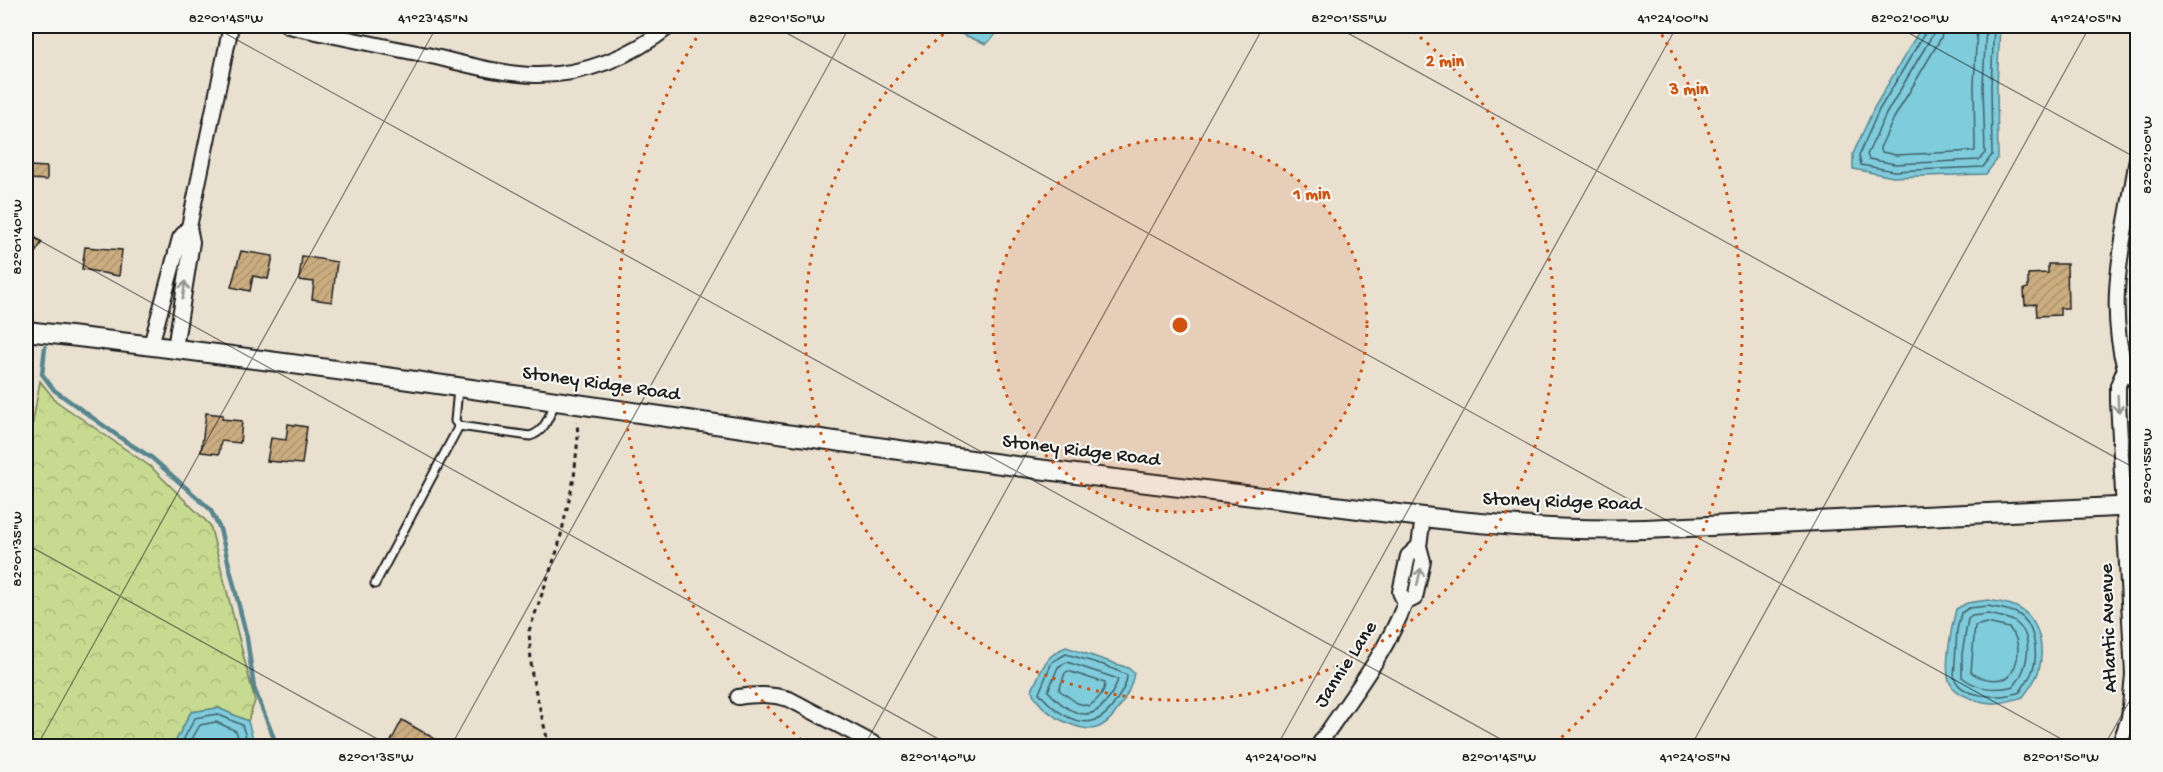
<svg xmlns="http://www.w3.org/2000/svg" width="2163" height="772" font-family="'Gochi Hand',sans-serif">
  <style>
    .forest { fill: url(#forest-crowns); stroke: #717c56; stroke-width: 1.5 }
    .water { fill: #7eccdc; stroke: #57868f; stroke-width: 1.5 }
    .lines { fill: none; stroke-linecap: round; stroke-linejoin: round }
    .shore { stroke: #436269; stroke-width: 1.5 }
    .stream { stroke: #57868f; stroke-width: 4.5 }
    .building { fill: url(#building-hatch); stroke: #1c1c1c; stroke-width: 1.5 }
    .lane-casing { stroke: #1c1c1c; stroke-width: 11 }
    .street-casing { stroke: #1c1c1c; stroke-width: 18 }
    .secondary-casing { stroke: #1c1c1c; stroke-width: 22 }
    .path { stroke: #1c1c1c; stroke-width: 3; stroke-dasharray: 4.5 4.5; stroke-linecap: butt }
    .lane { stroke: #f6f6f2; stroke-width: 7 }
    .street { stroke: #f6f6f2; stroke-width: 14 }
    .secondary { stroke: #f6f6f2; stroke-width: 18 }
    .oneway { stroke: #949492 }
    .ticks { fill: none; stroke: #1c1c1c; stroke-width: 1.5; stroke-opacity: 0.45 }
    .ring { fill: none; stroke: #d4530e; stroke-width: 3; stroke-dasharray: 3 6 }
    .labels { text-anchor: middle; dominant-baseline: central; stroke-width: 4.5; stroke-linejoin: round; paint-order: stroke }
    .street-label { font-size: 20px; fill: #1c1c1c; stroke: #f6f6f2 }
    .centre { fill: #d4530e; stroke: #f6f6f2; stroke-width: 3 }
    .ring-label { font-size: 18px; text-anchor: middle; font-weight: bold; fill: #d4530e; stroke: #f6f6f2; stroke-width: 4.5; stroke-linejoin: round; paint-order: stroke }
    .neatline { fill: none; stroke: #1c1c1c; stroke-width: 2 }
    .ticks-label { font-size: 15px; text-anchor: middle; fill: #1c1c1c }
  </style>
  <defs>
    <pattern id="forest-crowns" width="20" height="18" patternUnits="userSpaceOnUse" patternTransform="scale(1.5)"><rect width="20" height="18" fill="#c6db90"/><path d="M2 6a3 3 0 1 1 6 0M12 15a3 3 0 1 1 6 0" fill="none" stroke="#aabb7c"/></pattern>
    <pattern id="building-hatch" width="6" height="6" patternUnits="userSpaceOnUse" patternTransform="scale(1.5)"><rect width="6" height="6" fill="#cbad80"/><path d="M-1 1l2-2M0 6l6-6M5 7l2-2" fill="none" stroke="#ae946e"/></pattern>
  </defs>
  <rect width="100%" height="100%" fill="#e9e0d0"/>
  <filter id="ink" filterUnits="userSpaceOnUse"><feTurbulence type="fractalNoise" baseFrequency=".0167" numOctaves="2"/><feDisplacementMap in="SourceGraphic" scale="12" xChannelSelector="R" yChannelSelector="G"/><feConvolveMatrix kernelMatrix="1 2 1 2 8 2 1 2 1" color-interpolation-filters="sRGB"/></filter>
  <g filter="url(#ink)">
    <polygon class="forest" points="40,381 56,401 151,467 210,525 255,701 248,721 218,708 191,712 173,746 26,746 26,461"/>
    <g class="water">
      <polygon points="942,26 1004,26 986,44"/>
      <polygon points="1922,26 2000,26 1997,86 1998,158 1986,174 1893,177 1853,169 1853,154 1874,108"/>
      <path d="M1988,600C1998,602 2012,603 2020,609C2041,621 2045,652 2038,673C2035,681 2028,690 2023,697C2013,700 2002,704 1991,703C1979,702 1955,695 1950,683C1943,668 1952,625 1956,609L1967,603Z"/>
      <path d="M1066,647L1128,668L1134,673C1131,692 1111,730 1089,729C1077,728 1067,723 1057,718C1048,712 1035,702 1032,690C1042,670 1044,656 1066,647Z"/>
      <polygon points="218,708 248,721 255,746 173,746 191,712"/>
    </g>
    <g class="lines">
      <g class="shore">
        <polyline points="1927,26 1926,31 1879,110 1859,155 1861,165 1894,171 1983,167 1992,155 1991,86 1994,26"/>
        <polyline points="1935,26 1933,34 1886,114 1867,155 1869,159 1895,164 1979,160 1985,153 1983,86 1986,26"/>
        <polyline points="1944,26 1941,38 1894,118 1880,148 1882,152 1896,155 1975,151 1974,85 1977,26"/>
        <path d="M1988,606C1997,608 2007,609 2016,613C2035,622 2039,654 2032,672C2029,679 2024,685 2020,692C2002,699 1961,699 1954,677L1957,630L1961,613L1969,608Z"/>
        <path d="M1988,614C1996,616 2008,617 2015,622C2036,637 2027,670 2014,686C1996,691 1976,689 1962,677V654L1968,619L1972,616Z"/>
        <path d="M1987,623L2009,628C2023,642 2019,664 2008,678C1995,681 1981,680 1971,672L1975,626Z"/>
        <path d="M1066,654L1104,665L1127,675C1127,684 1121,693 1116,701C1093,739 1061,718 1039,693L1052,662Z"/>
        <path d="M1067,662L1118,679C1116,686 1112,694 1107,700C1089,727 1065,710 1048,691L1058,667Z"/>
        <path d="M1068,671L1105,683C1105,692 1096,702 1089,706L1077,703L1059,690L1065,673Z"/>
        <polyline points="180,746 195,718 217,714 242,725 249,746"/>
        <polyline points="188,746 200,725 216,722 236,731 241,746"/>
      </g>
      <polyline class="stream" points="45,347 42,374 54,390 125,441 152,458 210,509 220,529 247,638 254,688 277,746"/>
    </g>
    <g class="building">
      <polygon points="29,166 47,167 47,180 28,179"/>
      <polygon points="26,232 42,242 26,267"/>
      <polygon points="85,247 122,250 119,276 82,269"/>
      <polygon points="241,251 273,256 268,279 253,276 250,291 231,287"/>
      <polygon points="302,256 337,262 332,302 312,299 314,282 299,280"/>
      <polygon points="2048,264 2067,264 2068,308 2060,308 2060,315 2037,316 2036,304 2025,305 2024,289 2028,288 2028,274 2048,273"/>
      <polygon points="206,413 223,415 222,419 242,421 240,443 221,441 219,454 201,452"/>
      <polygon points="288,424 307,427 302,464 267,461 271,438 286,440"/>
      <polygon points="402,720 449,747 388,747"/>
    </g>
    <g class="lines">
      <g class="lane-casing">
        <g id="lane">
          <path d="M458,389L455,421L459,426L530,436C545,432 549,416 555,403"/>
          <polyline points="375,584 459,426"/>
        </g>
      </g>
      <g class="street-casing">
        <g id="street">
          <path d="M288,26C335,36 381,46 427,55C462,63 499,74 535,75C584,76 632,56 670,26"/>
          <polyline points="189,227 231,26"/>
          <polyline points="151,345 180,238 189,227 192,242 175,348"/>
          <path d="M2125,369C2104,294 2128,226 2138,151"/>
          <polyline points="1405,603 1400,592 1408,556 1419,546"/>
          <path d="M738,697C757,694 771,694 789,699L878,746"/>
          <path d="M1318,746C1349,699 1385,656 1405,603L1415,598L1423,561L1419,546L1423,517"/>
          <polyline points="2119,746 2129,718 2133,674 2118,401 2118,385 2125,369 2135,381 2138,388"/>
        </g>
      </g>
      <g class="secondary-casing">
        <path id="secondary" d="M26,331C392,372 757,434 1123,480C1199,489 1275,499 1351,508C1449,521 1547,532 1645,529L2138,506"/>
      </g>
      <polyline class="path" points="549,746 532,676 529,631 558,548 574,478 578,437 577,421"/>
      <use href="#lane" class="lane"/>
      <use href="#street" class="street"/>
      <use href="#secondary" class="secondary"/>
    </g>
    <defs><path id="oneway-shaft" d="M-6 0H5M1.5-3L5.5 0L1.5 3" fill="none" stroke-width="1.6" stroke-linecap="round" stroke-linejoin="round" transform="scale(1.5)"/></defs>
    <g class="oneway">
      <use href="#oneway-shaft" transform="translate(184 290) rotate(-81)"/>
      <use href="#oneway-shaft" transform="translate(2118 404) rotate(88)"/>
      <use href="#oneway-shaft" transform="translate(1419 577) rotate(-77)"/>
    </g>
  </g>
  <path class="ticks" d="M212,26L1513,746M774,26L2074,746M1335,26L2138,470M1896,26L2138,159M26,233L951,746M26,544L390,746M37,746L437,26M451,746L850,26M864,746L1264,26M1277,746L1677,26M1691,746L2090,26M2104,746L2138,686"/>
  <circle cx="1180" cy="325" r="187" fill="#d4530e" fill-opacity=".12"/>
  <g class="ring">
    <circle cx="1180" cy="325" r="187"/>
    <path d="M1406 26A375 375 0 1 1 954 26"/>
    <path d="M808 746A562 562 0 0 1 703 27M1657 27A562 562 0 0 1 1552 746"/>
  </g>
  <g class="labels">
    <g class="street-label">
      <text transform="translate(601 385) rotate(8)">Stoney Ridge Road</text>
      <text transform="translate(1081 452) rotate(7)">Stoney Ridge Road</text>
      <text transform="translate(1562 503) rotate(2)">Stoney Ridge Road</text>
      <text transform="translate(2110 628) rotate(-92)">Atlantic Avenue</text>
      <text transform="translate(1347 665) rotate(-57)">Jannie Lane</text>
    </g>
  </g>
  <circle cx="1180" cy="325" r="9" class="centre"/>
  <g class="ring-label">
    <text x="1445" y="66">2 min</text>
    <text x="1689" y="94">3 min</text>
    <text x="1312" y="199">1 min</text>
  </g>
  <rect width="2163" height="772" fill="none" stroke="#f6f6f2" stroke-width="66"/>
  <rect x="33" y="33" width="2097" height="706" class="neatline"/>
  <g class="ticks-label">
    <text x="226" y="22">82°01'45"W</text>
    <text x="433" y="22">41°23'45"N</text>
    <text x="787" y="22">82°01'50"W</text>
    <text x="1349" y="22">82°01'55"W</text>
    <text x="1673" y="22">41°24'00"N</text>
    <text x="1910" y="22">82°02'00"W</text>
    <text x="2086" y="22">41°24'05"N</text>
    <text transform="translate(2146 155) rotate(-90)" y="5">82°02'00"W</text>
    <text transform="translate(16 237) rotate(-90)" y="5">82°01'40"W</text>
    <text transform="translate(2146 466) rotate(-90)" y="5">82°01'55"W</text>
    <text transform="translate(16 549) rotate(-90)" y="5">82°01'35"W</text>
    <text x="376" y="761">82°01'35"W</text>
    <text x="938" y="761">82°01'40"W</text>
    <text x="1281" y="761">41°24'00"N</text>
    <text x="1499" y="761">82°01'45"W</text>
    <text x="1695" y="761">41°24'05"N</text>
    <text x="2061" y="761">82°01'50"W</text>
  </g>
</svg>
